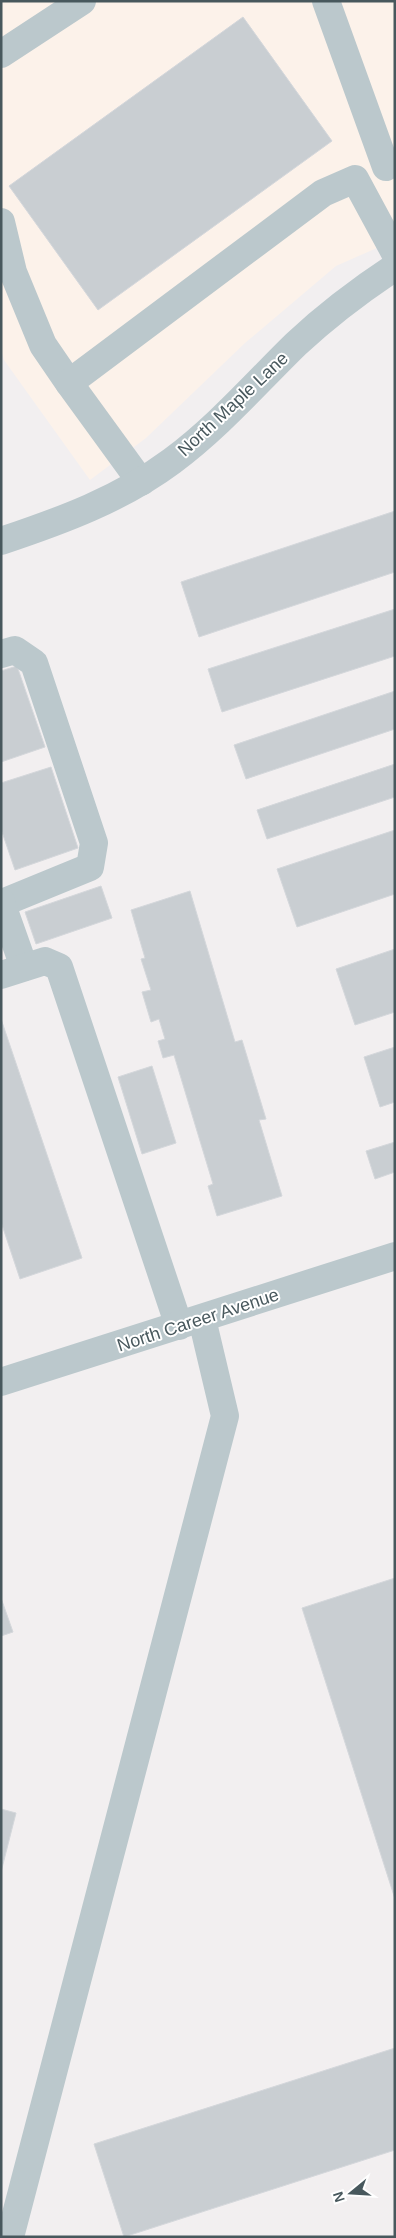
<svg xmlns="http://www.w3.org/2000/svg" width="396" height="2238" font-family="Helvetica,sans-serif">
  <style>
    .commercial { fill: #fcf2ea }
    .building { fill: #c9ced2; stroke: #d4d7db }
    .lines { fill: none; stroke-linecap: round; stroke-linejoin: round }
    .minor { stroke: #bbc8cc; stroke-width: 28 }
    .labels { text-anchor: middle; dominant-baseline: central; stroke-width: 4; stroke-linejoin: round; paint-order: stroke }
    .street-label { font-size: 18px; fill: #48585d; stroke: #fff }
  </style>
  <rect width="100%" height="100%" fill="#f2eff0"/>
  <polygon class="commercial" points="1,1 395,1 395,240 336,266 245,343 146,438 90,480 4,360 1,350"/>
  <g class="building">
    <polygon points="243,17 332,141 98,310 9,186"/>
    <polygon points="395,511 395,572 199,637 181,582"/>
    <polygon points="395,609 395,656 222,712 208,669"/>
    <polygon points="17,666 45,747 1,762 1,671"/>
    <polygon points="395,691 395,729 246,779 234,745"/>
    <polygon points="395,764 395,797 267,839 257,810"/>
    <polygon points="51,767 78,848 15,870 1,829 1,783"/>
    <polygon points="395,830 395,894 297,927 277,869"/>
    <polygon points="101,886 112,918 36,944 25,912"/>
    <polygon points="190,891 235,1042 242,1040 266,1119 259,1120 282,1196 217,1216 208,1186 213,1184 174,1055 163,1058 158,1041 165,1039 159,1019 151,1022 142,992 151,990 141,959 145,958 131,910"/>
    <polygon points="395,949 395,1012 355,1025 336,969"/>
    <polygon points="1,1019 82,1258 20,1279 1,1222"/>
    <polygon points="395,1047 395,1102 380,1107 364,1057"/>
    <polygon points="152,1066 176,1143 142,1154 118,1077"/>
    <polygon points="395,1142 395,1172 375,1179 366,1151"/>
    <polygon points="395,1578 395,1899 302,1608"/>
    <polygon points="1,1598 13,1632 1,1636"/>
    <polygon points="1,1809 16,1813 1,1872"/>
    <polygon points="395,2048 395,2150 124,2237 94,2144"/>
  </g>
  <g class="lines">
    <g class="minor">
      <polyline points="326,1 386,167"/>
      <polyline points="1,54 82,1"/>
      <polyline points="1,222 13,272 43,345 69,383"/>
      <polyline points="141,482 69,383 323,193 355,179 395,253"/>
      <path d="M1,541C61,521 121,499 172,461C218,427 255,384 296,344C327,315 360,290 395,267"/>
      <polyline points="1,654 15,650 34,663 94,843 90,867 2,903"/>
      <polyline points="1,902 24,967"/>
      <polyline points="1,975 45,961 59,967 179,1326"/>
      <polyline points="1,1382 395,1256"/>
      <polyline points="10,2237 225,1416 202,1319"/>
    </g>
  </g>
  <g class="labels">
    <g class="street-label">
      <text transform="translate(233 404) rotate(-43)">North Maple Lane</text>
      <text transform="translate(198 1320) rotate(-18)">North Career Avenue</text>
    </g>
  </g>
  <rect width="396" height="2238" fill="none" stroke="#48585d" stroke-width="5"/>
  <g transform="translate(351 2193) rotate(252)" stroke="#ffffff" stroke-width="4" paint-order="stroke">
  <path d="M0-4L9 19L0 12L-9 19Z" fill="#48585d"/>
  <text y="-8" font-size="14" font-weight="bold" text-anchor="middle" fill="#48585d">N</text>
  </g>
</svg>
